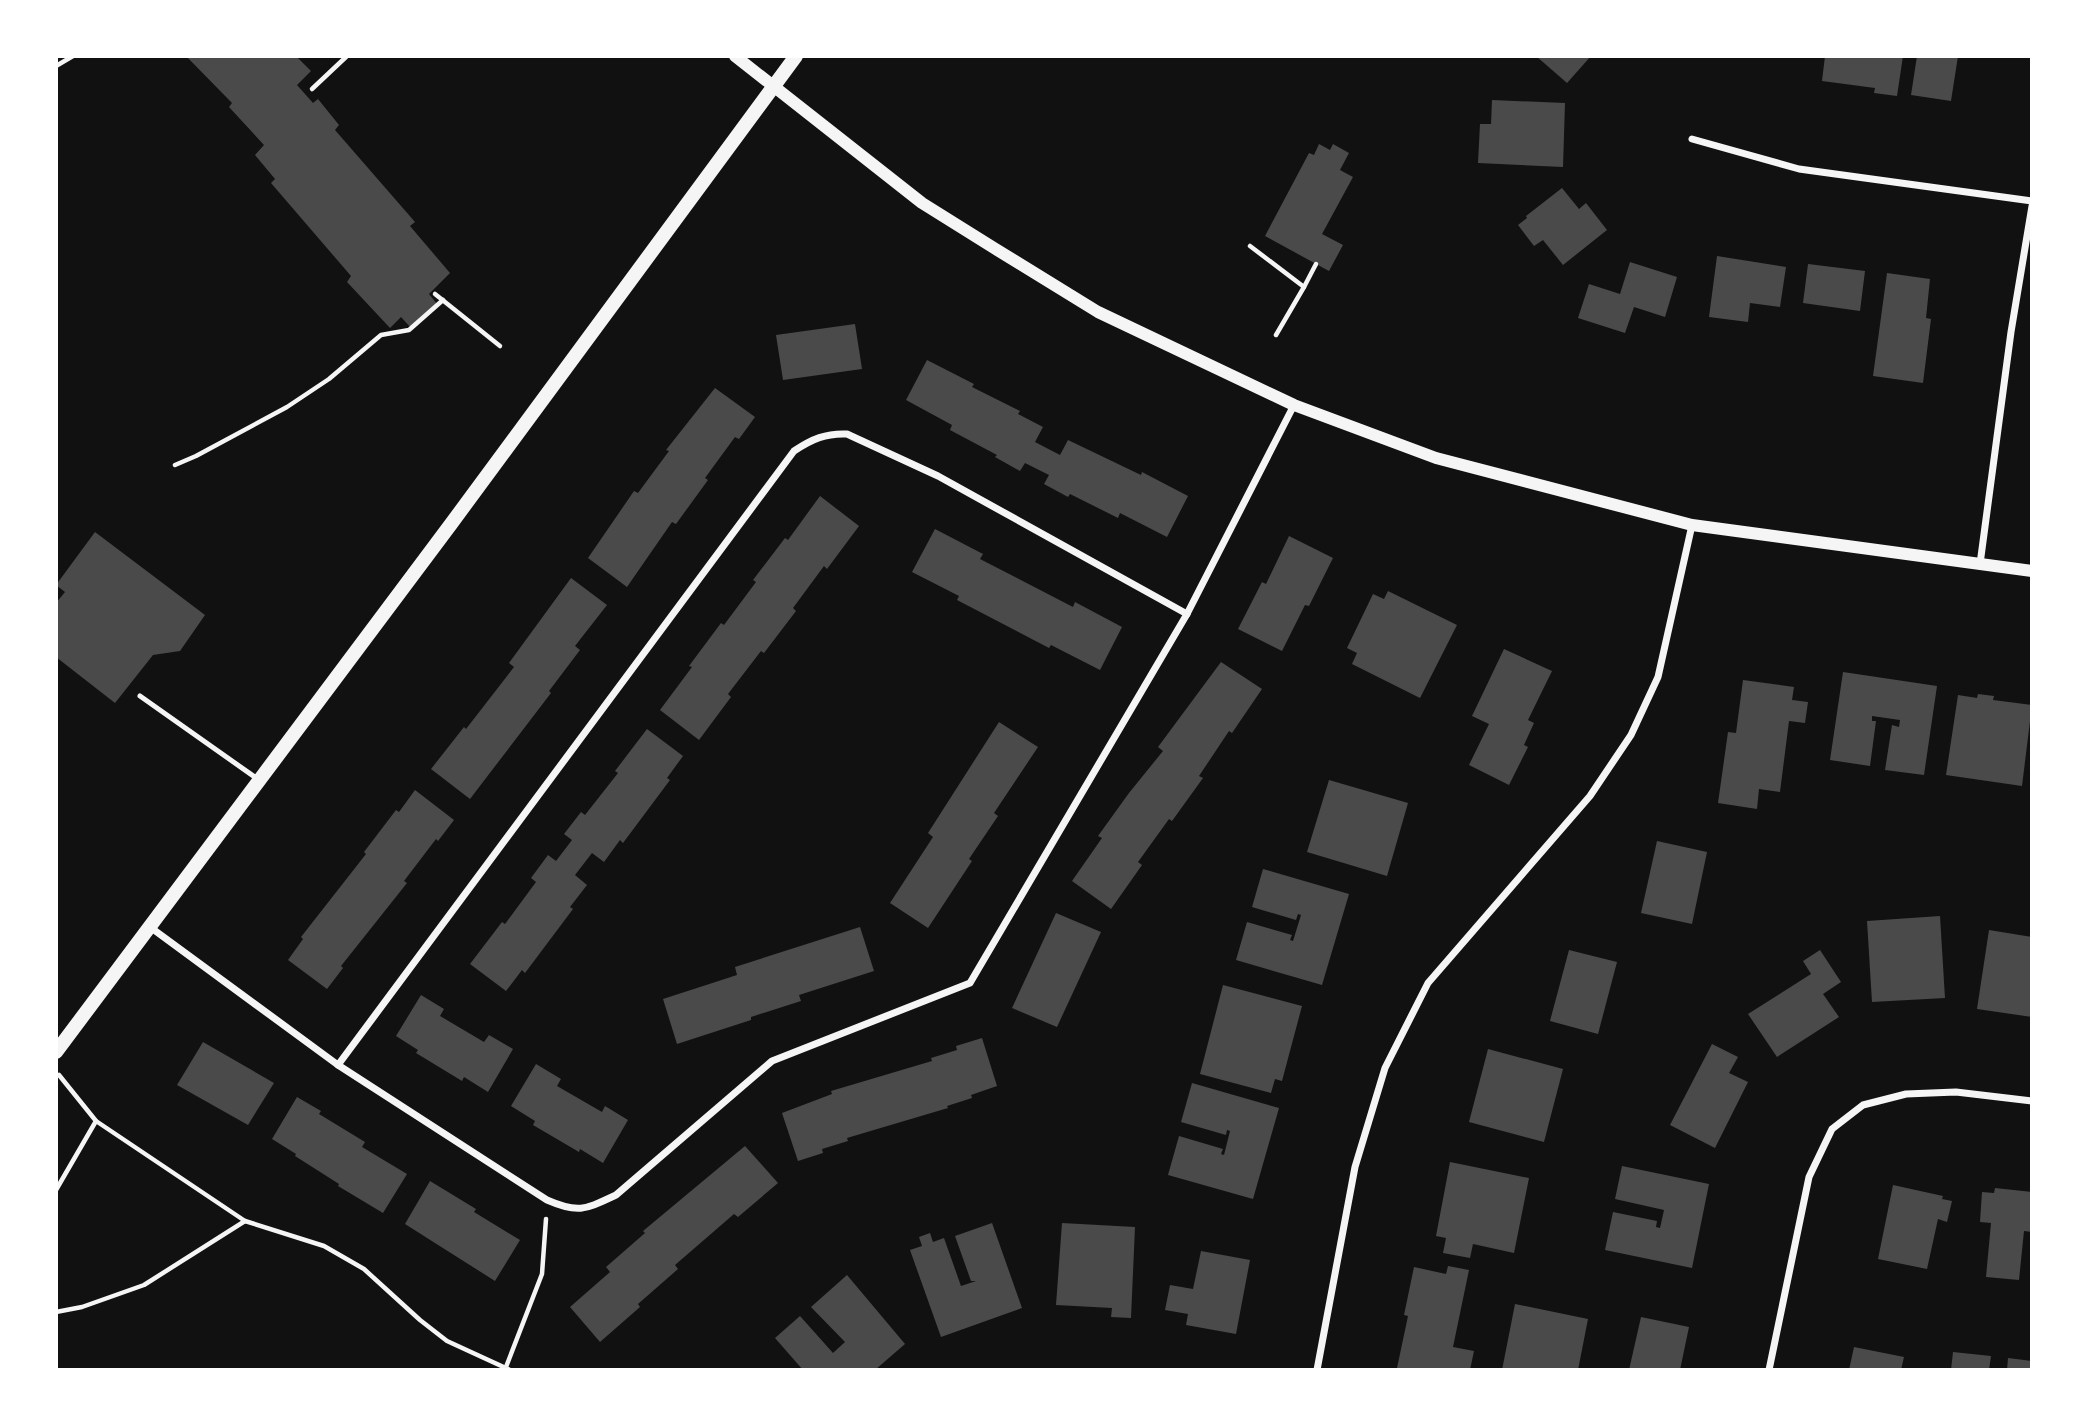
<svg xmlns="http://www.w3.org/2000/svg" width="2088" height="1426" font-family="Figtree,sans-serif">
  <style>
    .building { fill: #4a4a4a }
    .lines { fill: none; stroke-linecap: round; stroke-linejoin: round }
    .path { stroke: #f5f5f5; stroke-width: 4.5 }
    .service { stroke: #f5f5f5; stroke-width: 5 }
    .minor { stroke: #f5f5f5; stroke-width: 7 }
    .tertiary { stroke: #f5f5f5; stroke-width: 12 }
    .secondary { stroke: #f5f5f5; stroke-width: 14 }
  </style>
  <rect width="100%" height="100%" fill="#111"/>
  <g class="building">
    <polygon points="186,56 296,56 311,71 297,85 313,103 318,99 339,125 335,130 415,222 410,226 450,273 429,294 437,304 411,328 401,317 390,328 347,282 351,276 271,183 275,179 255,155 264,145 229,107 232,103"/>
    <polygon points="1536,56 1591,56 1567,83"/>
    <polygon points="1825,56 1903,56 1897,96 1874,93 1875,88 1822,81"/>
    <polygon points="1917,56 1958,56 1951,101 1911,95"/>
    <polygon points="1492,100 1565,103 1563,167 1478,163 1480,124 1491,124"/>
    <polygon points="1319,144 1330,150 1333,144 1349,153 1340,170 1353,177 1322,234 1343,245 1329,271 1265,236 1309,153 1314,155"/>
    <polygon points="1562,188 1579,209 1586,203 1607,230 1563,265 1543,240 1534,246 1518,225 1527,218 1526,216"/>
    <polygon points="1717,256 1786,267 1780,307 1750,303 1748,322 1709,317"/>
    <polygon points="1630,262 1677,277 1665,317 1634,307 1625,333 1578,318 1589,284 1620,294"/>
    <polygon points="1808,264 1865,271 1860,311 1803,303"/>
    <polygon points="1887,273 1930,279 1926,318 1931,319 1923,383 1873,376"/>
    <polygon points="855,324 862,369 783,380 776,335"/>
    <polygon points="927,360 974,384 972,387 1020,411 1018,414 1043,427 1035,442 1060,455 1068,440 1141,475 1142,472 1188,496 1167,537 1120,513 1118,518 1070,494 1068,497 1044,484 1049,475 1025,463 1020,471 995,457 997,455 950,430 952,425 906,400"/>
    <polygon points="715,388 755,417 739,439 735,437 705,478 708,480 676,524 672,522 627,587 588,558 634,491 638,493 669,451 666,450"/>
    <polygon points="820,496 859,526 827,569 824,566 793,608 796,611 764,653 761,651 728,694 731,697 699,740 660,710 692,667 689,666 721,623 724,625 756,582 753,580 785,538 788,540"/>
    <polygon points="935,529 983,554 980,559 1073,607 1075,602 1122,627 1100,670 1051,645 1049,648 957,600 959,596 912,572"/>
    <polygon points="95,532 205,615 180,651 153,655 115,703 56,657 56,603 65,592 56,585"/>
    <polygon points="1289,536 1333,558 1309,606 1305,605 1282,651 1238,629 1262,582 1266,584"/>
    <polygon points="571,578 607,605 575,646 580,650 549,691 551,693 470,799 431,769 464,727 466,729 514,667 509,663"/>
    <polygon points="1388,591 1457,625 1420,698 1352,664 1357,653 1347,648 1373,594 1384,599"/>
    <polygon points="1504,649 1552,671 1528,720 1534,723 1524,745 1528,747 1509,785 1469,765 1489,724 1472,716"/>
    <polygon points="1221,662 1262,689 1232,733 1229,731 1199,776 1203,778 1172,821 1169,819 1138,862 1142,865 1111,909 1072,881 1102,838 1098,836 1129,793 1163,751 1158,747"/>
    <polygon points="1843,672 1937,686 1924,775 1885,770 1892,725 1899,727 1900,720 1872,716 1872,721 1876,721 1870,766 1830,760"/>
    <polygon points="1743,680 1794,687 1792,700 1808,702 1805,723 1789,721 1780,792 1759,789 1757,809 1718,803 1728,732 1736,733"/>
    <polygon points="1978,694 1994,696 1993,700 2032,705 2022,786 1946,775 1958,695 1977,698"/>
    <polygon points="999,722 1038,747 994,813 998,816 969,859 972,861 928,928 890,903 933,837 928,833"/>
    <polygon points="647,729 683,756 667,778 670,780 623,843 620,840 604,862 592,853 575,875 587,885 570,907 573,909 525,973 522,970 506,991 470,964 502,922 505,924 536,882 531,878 548,855 556,861 572,840 564,834 581,812 585,815 618,773 615,771"/>
    <polygon points="1329,780 1408,803 1387,876 1307,852"/>
    <polygon points="415,790 454,820 438,841 436,839 404,881 407,883 341,966 343,968 327,989 288,960 303,939 301,937 366,854 364,852 396,810 399,812"/>
    <polygon points="1657,841 1707,852 1692,924 1641,913"/>
    <polygon points="1263,869 1349,894 1322,985 1236,960 1247,922 1292,935 1290,940 1293,941 1301,915 1298,914 1296,920 1252,907"/>
    <polygon points="1056,913 1101,932 1057,1027 1012,1008"/>
    <polygon points="1940,916 1945,998 1872,1002 1867,921"/>
    <polygon points="860,927 874,971 799,995 801,1001 751,1017 751,1020 677,1044 663,999 737,975 735,967"/>
    <polygon points="1989,930 2032,937 2032,1017 1977,1009"/>
    <polygon points="1569,950 1617,962 1598,1034 1550,1021"/>
    <polygon points="1820,950 1841,982 1823,994 1839,1017 1777,1057 1748,1014 1811,974 1803,961"/>
    <polygon points="1223,985 1302,1006 1282,1081 1275,1079 1271,1093 1200,1074"/>
    <polygon points="421,995 444,1009 440,1016 484,1042 489,1035 513,1049 488,1092 464,1077 462,1081 416,1053 418,1050 396,1036"/>
    <polygon points="982,1038 997,1086 971,1095 972,1098 947,1106 948,1108 847,1138 848,1141 822,1149 823,1153 798,1161 782,1113 832,1094 831,1091 932,1061 931,1058 957,1050 956,1046"/>
    <polygon points="203,1042 274,1083 248,1125 177,1085"/>
    <polygon points="1712,1044 1738,1057 1729,1073 1748,1082 1715,1148 1670,1125"/>
    <polygon points="1488,1049 1563,1069 1544,1142 1469,1122"/>
    <polygon points="536,1064 561,1079 557,1086 602,1112 605,1106 628,1120 603,1163 580,1149 579,1152 533,1125 535,1121 511,1106"/>
    <polygon points="1192,1083 1279,1108 1253,1199 1168,1175 1179,1136 1223,1149 1221,1154 1224,1155 1230,1131 1227,1130 1226,1135 1181,1122"/>
    <polygon points="297,1097 321,1111 319,1114 365,1142 362,1147 407,1174 383,1213 338,1186 339,1184 295,1156 296,1154 272,1139"/>
    <polygon points="745,1146 778,1183 738,1217 734,1214 675,1265 678,1269 638,1304 640,1307 600,1342 570,1307 610,1272 606,1267 645,1233 643,1231"/>
    <polygon points="1450,1162 1529,1178 1514,1253 1473,1244 1470,1258 1443,1253 1446,1238 1436,1236"/>
    <polygon points="1622,1166 1709,1184 1692,1268 1605,1250 1613,1212 1657,1221 1656,1227 1660,1228 1664,1210 1615,1199"/>
    <polygon points="430,1181 476,1209 474,1212 520,1240 495,1281 405,1224"/>
    <polygon points="1893,1185 1943,1196 1942,1199 1952,1201 1947,1222 1938,1219 1927,1269 1878,1259"/>
    <polygon points="1995,1188 2032,1192 2032,1232 2024,1231 2019,1280 1986,1277 1991,1223 1980,1222 1982,1192 1994,1193"/>
    <polygon points="992,1223 1022,1308 941,1337 910,1250 922,1246 919,1237 930,1233 933,1242 944,1238 961,1286 976,1281 971,1281 955,1236"/>
    <polygon points="1062,1223 1135,1227 1131,1318 1111,1317 1112,1308 1056,1305"/>
    <polygon points="1201,1251 1250,1260 1236,1334 1186,1325 1188,1314 1165,1310 1170,1285 1193,1289"/>
    <polygon points="1448,1266 1469,1270 1453,1347 1474,1351 1470,1370 1409,1370 1397,1368 1408,1316 1404,1315 1414,1267 1446,1274"/>
    <polygon points="847,1275 905,1344 875,1370 803,1370 775,1338 800,1316 833,1353 845,1342 811,1307"/>
    <polygon points="1515,1304 1588,1319 1578,1370 1502,1370"/>
    <polygon points="1641,1317 1689,1327 1680,1370 1629,1370"/>
    <polygon points="1854,1347 1904,1357 1901,1370 1849,1370"/>
    <polygon points="1953,1352 1991,1356 1989,1370 1951,1370"/>
    <polygon points="2008,1358 2032,1361 2032,1370 2007,1370"/>
  </g>
  <g class="lines">
    <g class="path">
      <polyline points="56,66 73,56"/>
      <polyline points="312,89 347,56"/>
      <polyline points="1250,246 1304,287 1276,335"/>
      <polyline points="1304,287 1316,264"/>
      <polyline points="435,294 500,346"/>
      <polyline points="175,465 196,456 287,407 329,379 381,335 409,330 443,300"/>
      <polyline points="96,1121 245,1221 324,1246 364,1269 420,1320 447,1341 510,1370"/>
      <polyline points="56,1190 96,1121 59,1075"/>
      <polyline points="56,1312 82,1307 144,1285 245,1221"/>
      <polyline points="506,1367 542,1274 546,1219"/>
    </g>
    <polyline class="service" points="140,696 259,780"/>
    <g class="minor">
      <polyline points="1692,139 1799,169 2032,201"/>
      <polyline points="1980,564 2011,332 2032,206"/>
      <path d="M150,927L338,1065L547,1200C579,1214 586,1209 616,1195L772,1061L970,983L1187,614L1294,405"/>
      <path d="M338,1065L794,451C812,439 826,433 847,434L938,476L1187,614"/>
      <polyline points="1317,1370 1355,1167 1385,1068 1428,983 1590,796 1631,735 1658,677 1692,525"/>
      <polyline points="1769,1370 1809,1177 1832,1129 1863,1105 1906,1094 1956,1092 2032,1101"/>
    </g>
    <polyline class="tertiary" points="735,56 922,203 994,248 1098,312 1294,405 1436,458 1692,525 2032,571"/>
    <polyline class="secondary" points="56,1052 451,524 796,56"/>
  </g>
  <rect width="2088" height="1426" fill="none" stroke="#ffffff" stroke-width="116"/>
</svg>
